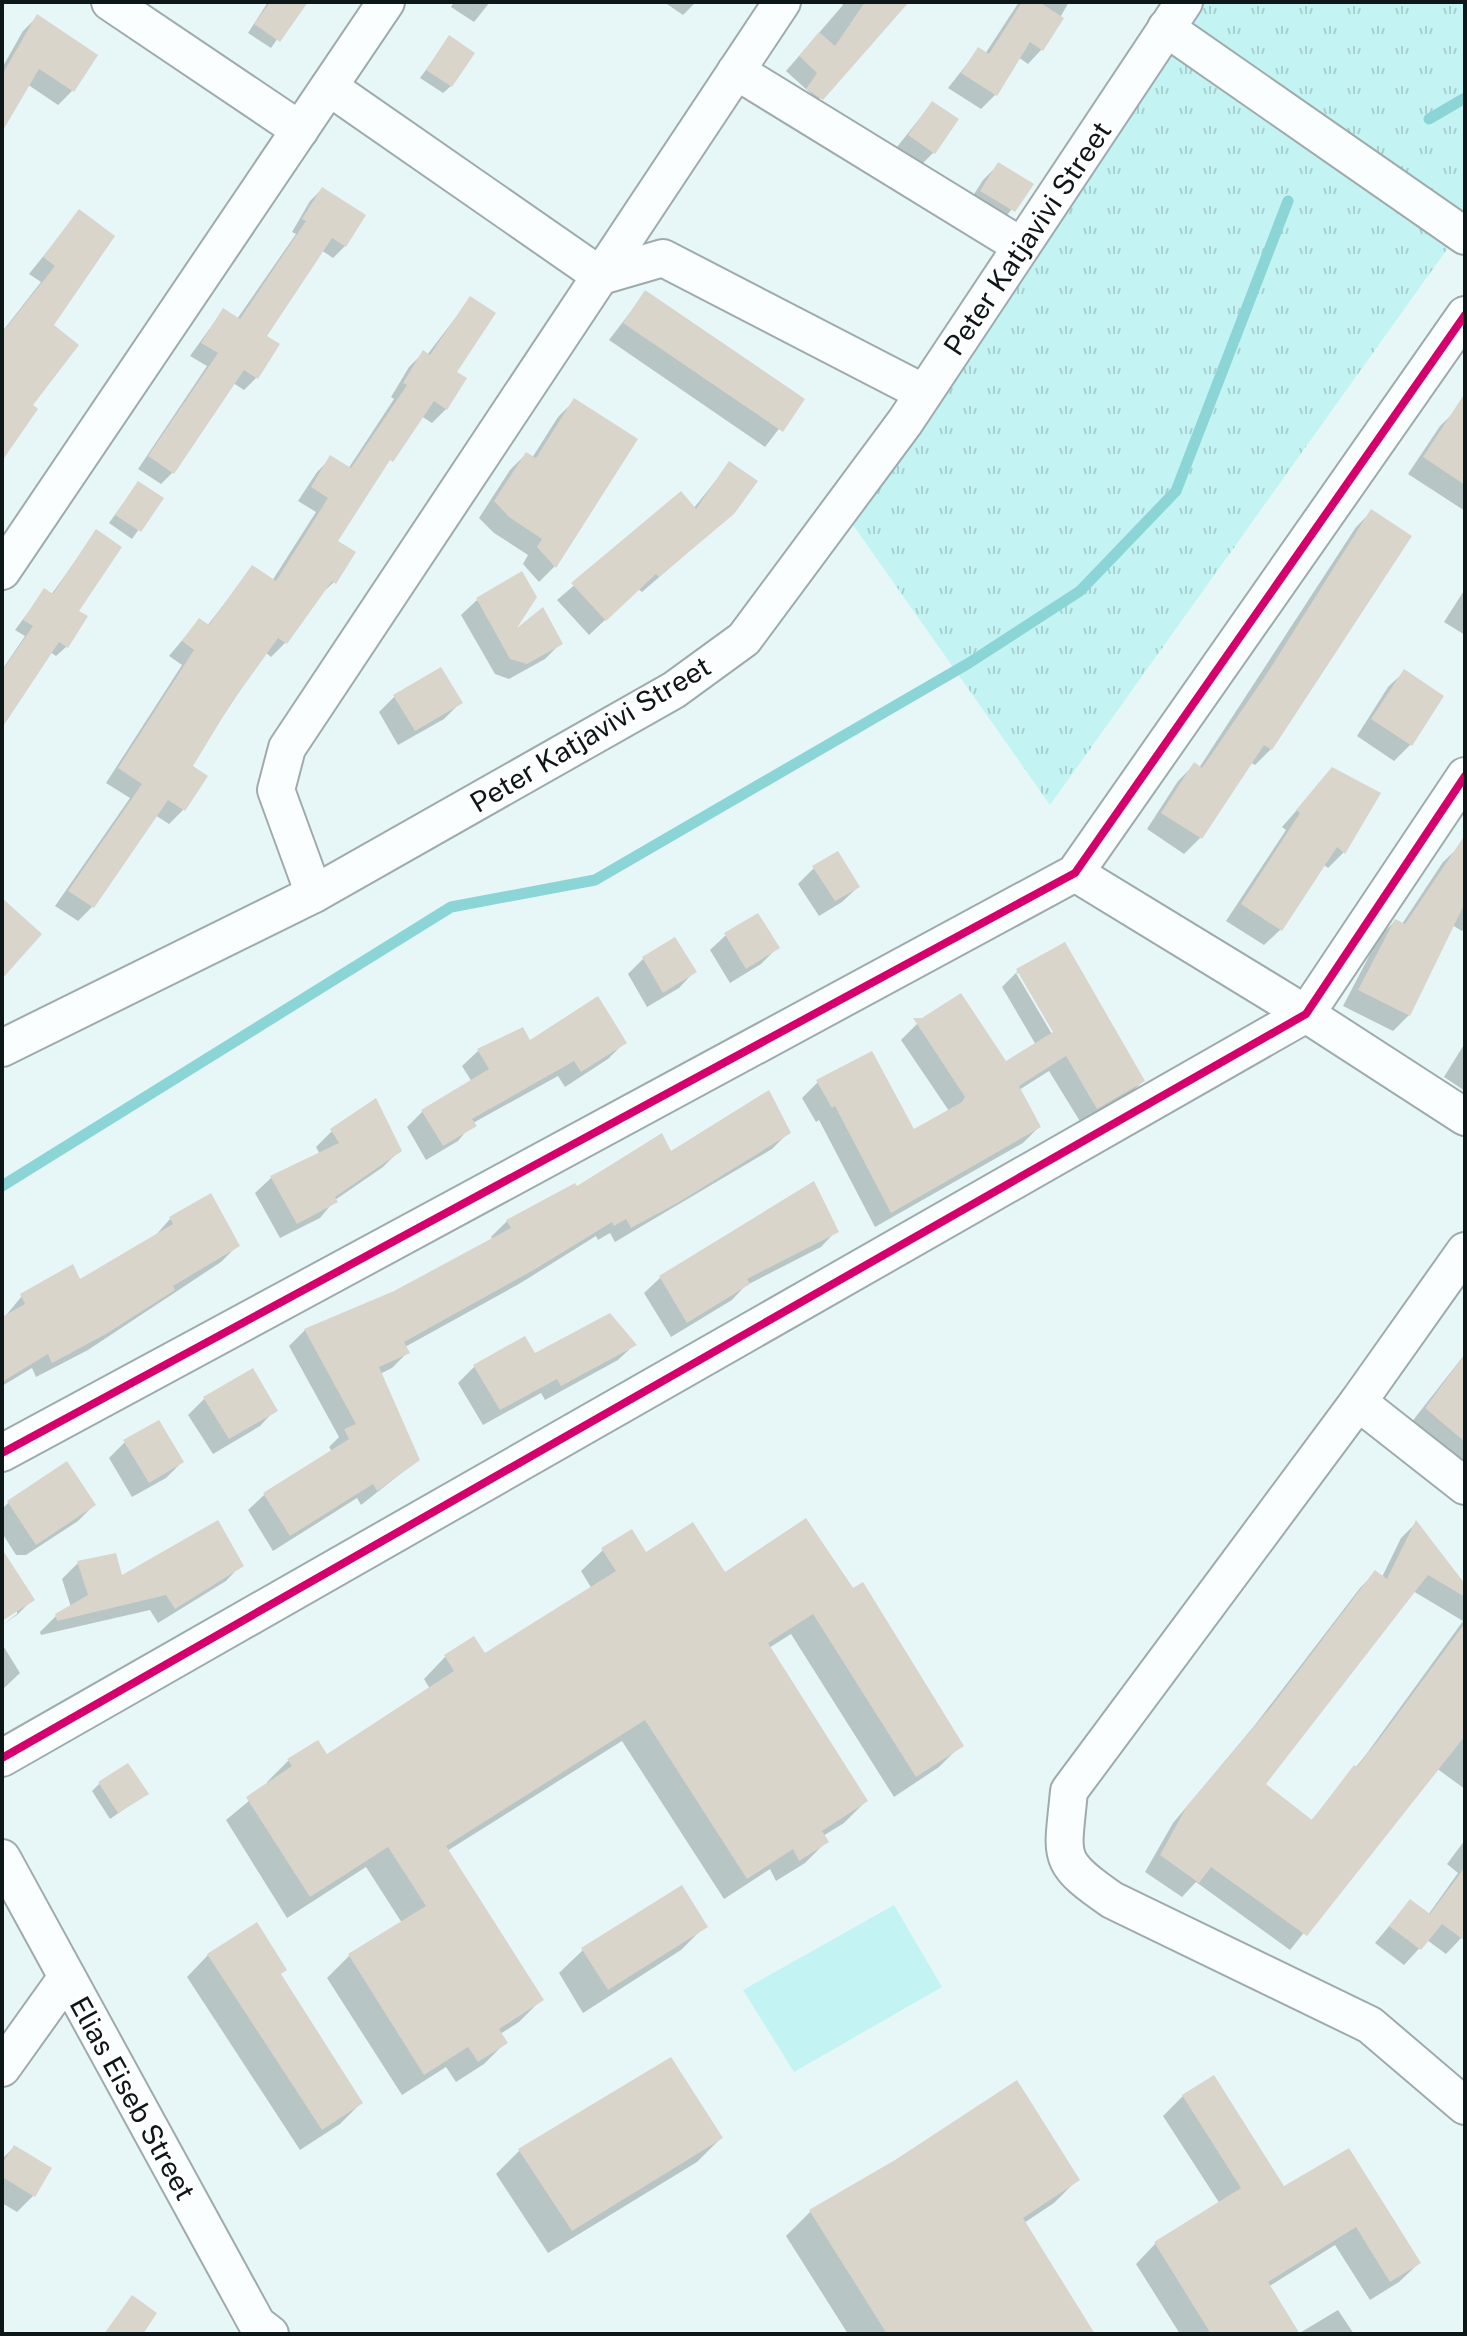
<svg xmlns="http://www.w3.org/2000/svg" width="1467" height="2336" font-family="'Public Sans',sans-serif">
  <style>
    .grass { fill: url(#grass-tufts) }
    .green { fill: #c4f3f3 }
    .shadow { fill: #0003; fill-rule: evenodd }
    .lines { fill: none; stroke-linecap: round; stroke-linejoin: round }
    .stream { stroke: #8cd5d6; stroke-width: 11 }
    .building { fill: #d9d5cb }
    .minor-casing { stroke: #9fabab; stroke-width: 40 }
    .minor { stroke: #fbfefe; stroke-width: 36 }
    .cycleway-casing { stroke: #fff; stroke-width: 13 }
    .cycleway { stroke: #d6006c; stroke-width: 8 }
    .labels { text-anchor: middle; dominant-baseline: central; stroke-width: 6; stroke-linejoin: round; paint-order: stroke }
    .street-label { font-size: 28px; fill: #0d1717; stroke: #fff }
  </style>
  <defs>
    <pattern id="grass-tufts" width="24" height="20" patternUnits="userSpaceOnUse" patternTransform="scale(2)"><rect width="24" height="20" fill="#c4f3f3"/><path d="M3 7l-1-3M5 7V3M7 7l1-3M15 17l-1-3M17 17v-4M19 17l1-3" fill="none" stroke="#a7d0d0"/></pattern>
  </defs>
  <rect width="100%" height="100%" fill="#e7f7f7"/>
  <polygon class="grass" points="1184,2 1465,2 1465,224 1050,805 841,508"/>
  <polygon class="green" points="894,1905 942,1987 794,2072 743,1990"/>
  <g class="shadow">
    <polygon points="268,2 303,2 271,48 248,33"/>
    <polygon points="454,2 490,2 474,22 451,7"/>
    <polygon points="664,2 696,2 683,15"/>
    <polygon points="903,2 818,100 786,71 843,5 840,2"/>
    <polygon points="1019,2 1069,2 1042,49 1028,64 1018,57 995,95 981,109 948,88 978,50 985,54"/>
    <polygon points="37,17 72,91 58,105 27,84 2,122 2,68 23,31"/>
    <polygon points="449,38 451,86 443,93 420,78"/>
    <polygon points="932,103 933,153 918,168 893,152"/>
    <polygon points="999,164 1031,184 998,227 966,207 983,180"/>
    <polygon points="322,189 345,246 333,258 321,250 265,337 256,378 244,390 233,383 173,472 161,484 138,469 207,366 190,356 223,310 237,319 296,234 292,232 310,201"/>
    <polygon points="79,212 30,405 2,454 2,332 41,282 29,274"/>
    <polygon points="645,293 802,399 765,447 609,340"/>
    <polygon points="470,299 446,409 432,423 421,416 379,472 336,542 334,582 319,596 285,643 271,657 265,652 190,767 205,777 183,810 169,824 155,815 92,907 78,921 55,906 130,798 106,783 182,665 169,656 199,620 207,626 253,567 272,581 316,512 298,501 317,472 331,458 348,469 394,399 391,397 409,367 423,353 427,355"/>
    <polygon points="574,401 555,566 539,582 523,564 528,555 494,533 479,518 510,470 526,454 532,458 558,417"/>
    <polygon points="1465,402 1465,511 1408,474 1440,426"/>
    <polygon points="730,463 733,513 642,592 638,589 589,635 557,600 681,494 693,509"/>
    <polygon points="138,483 161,498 132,539 109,523"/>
    <polygon points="1371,512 1271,749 1255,765 1250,762 1200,838 1184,854 1147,829 1178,781 1194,765 1199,768 1356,527"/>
    <polygon points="96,532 66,647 56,656 50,652 2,725 2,670 25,636 15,630 44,591 51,595"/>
    <polygon points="1465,589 1465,635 1444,622"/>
    <polygon points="477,600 510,635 561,643 545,659 509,679 495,674 461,615"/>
    <polygon points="1404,672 1442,697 1410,745 1394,761 1357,736 1388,687"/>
    <polygon points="395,696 460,703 444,719 398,745 379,712"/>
    <polygon points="1332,770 1378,794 1343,853 1328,868 1323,864 1280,930 1264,945 1226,921 1286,830 1282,827"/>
    <polygon points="1459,847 1465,851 1465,927 1462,931 1452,925 1409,1015 1393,1031 1343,1006 1379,937 1395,921 1402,924 1443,862"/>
    <polygon points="814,868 858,887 842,902 819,916 798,884"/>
    <polygon points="726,935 777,948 761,964 730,983 710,950"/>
    <path d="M1064,945L1143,1081L1127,1097L1081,1123L1049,1071L1019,1090L1039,1127L1023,1143L875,1227L819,1120L816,1122L802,1098L818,1082L871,1054L913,1131L949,1111L901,1040L917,1024L960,996L1006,1064L1036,1045L1002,987L1018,971ZM1016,973H1021L1060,1039L1056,1041Z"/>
    <polygon points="644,958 694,972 679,988 647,1007 628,974"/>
    <polygon points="529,1043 624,1043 608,1059 565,1087 558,1076 473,1123 458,1141 426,1160 407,1127 422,1112 472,1082 462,1066 478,1051"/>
    <polygon points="1465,1043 1465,1091 1444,1077"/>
    <polygon points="332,1131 399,1151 383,1167 335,1200 320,1218 280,1238 255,1193 271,1178 320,1154 316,1147"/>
    <polygon points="788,1133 772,1149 615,1242 610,1233 598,1240 596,1236 519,1284 405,1347 408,1352 392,1368 380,1374 418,1460 361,1505 357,1498 273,1551 248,1510 264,1495 332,1452 329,1447 339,1437 289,1346 305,1330 395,1292 493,1240 491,1237 507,1221 577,1189 670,1154"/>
    <polygon points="170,1219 237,1246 221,1262 88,1350 36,1377 32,1368 2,1386 2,1320 22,1296 79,1282 155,1236"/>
    <polygon points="836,1231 821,1247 745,1286 732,1300 671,1337 644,1293 660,1278"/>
    <polygon points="634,1345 618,1360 545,1400 541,1393 483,1425 458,1383 474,1367 534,1356"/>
    <polygon points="1465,1354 1465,1477 1407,1428"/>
    <polygon points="253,1371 275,1410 260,1426 213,1454 188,1415 204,1399"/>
    <polygon points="125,1442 182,1462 166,1478 132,1497 109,1458"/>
    <polygon points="8,1503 94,1505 78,1521 26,1555 16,1555 2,1533 2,1509"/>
    <polygon points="806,1520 961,1745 939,1767 894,1797 791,1634 769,1648 866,1801 844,1823 823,1836 827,1841 805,1863 776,1881 770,1869 724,1899 622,1741 447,1851 541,2000 519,2022 500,2034 506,2042 484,2064 456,2082 446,2067 402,2095 327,1978 349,1956 402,1923 366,1867 287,1918 226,1820 268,1785 267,1782 289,1760 326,1757 430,1689 424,1679 445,1657 485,1656 592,1589 581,1571 603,1550 645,1555 725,1575"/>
    <path d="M1416,1523L1465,1588V1789L1436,1768L1290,1950L1196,1882L1182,1897L1145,1872L1173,1823L1255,1725L1360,1588L1376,1572L1382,1577L1401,1538ZM1413,1591L1463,1621L1365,1756L1311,1821L1264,1785Z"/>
    <polygon points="78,1563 121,1578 241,1565 226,1581 158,1623 150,1610 41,1635 40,1632 56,1616 71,1607 62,1579"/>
    <polygon points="2,1579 33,1599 17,1615 2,1625 17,1614 17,1609 2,1619"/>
    <polygon points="2,1644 20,1673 2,1690"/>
    <polygon points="99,1784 146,1794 110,1819 92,1791"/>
    <polygon points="1465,1840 1465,1934 1446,1954 1427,1940 1404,1965 1375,1943 1410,1901 1428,1915 1458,1873 1447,1864"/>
    <polygon points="705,1926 681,1950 583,2013 559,1973 583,1950"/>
    <polygon points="208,1955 361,2103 340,2124 300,2150 187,1977"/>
    <polygon points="1183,2096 1283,2189 1348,2151 1419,2263 1399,2282 1370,2300 1335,2245 1268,2287 1298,2334 1180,2334 1136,2264 1155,2244 1220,2204 1163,2116"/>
    <polygon points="721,2138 697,2162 548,2253 496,2174 520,2150"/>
    <polygon points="14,2147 33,2196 17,2212 2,2203 2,2159"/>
    <polygon points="896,2162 1078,2179 1054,2203 1024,2223 1093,2334 848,2334 786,2236 810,2212"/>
    <polygon points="1338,2310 1354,2334 1298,2334"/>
  </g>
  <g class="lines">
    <g class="stream">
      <polyline points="1429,119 1465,98"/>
      <polyline points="2,1186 451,907 595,880 969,663 1080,591 1176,491 1288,201"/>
    </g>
  </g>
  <g class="building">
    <polygon points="270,2 308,2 280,42 254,24"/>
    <polygon points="865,2 909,2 823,100 806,89 817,73 799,56 819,32 835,46"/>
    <polygon points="1022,2 1039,2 1064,18 1043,51 1030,42 997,96 961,73 978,47 989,54"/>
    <polygon points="37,14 98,55 74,92 39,69 2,132 2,75"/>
    <polygon points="449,35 475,53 452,87 426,70"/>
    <polygon points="932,101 959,119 935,154 908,135"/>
    <polygon points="998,162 1034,184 1015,212 980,191"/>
    <polygon points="322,187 366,215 346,247 332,238 267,336 280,344 258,379 244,370 174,474 148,456 218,353 201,343 223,308 240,319 306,221 302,219"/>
    <polygon points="79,209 115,236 54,325 79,345 33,405 38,409 2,461 2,333 55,266 43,257"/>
    <polygon points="645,290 805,399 783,432 623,323"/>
    <polygon points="470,296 496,313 457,372 467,378 447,410 434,401 393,462 390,460 338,541 356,552 336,584 332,581 287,644 278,638 230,705 193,766 208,776 185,811 168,800 94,908 68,891 142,784 118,768 194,650 182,641 199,618 209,625 252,565 276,581 328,498 311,487 330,455 351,468 407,385 403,383 423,350 430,355"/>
    <polygon points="1465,393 1465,485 1423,457"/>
    <polygon points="574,398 638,439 556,568 537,547 542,539 509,517 494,501 526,452 536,458"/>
    <polygon points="729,461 758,481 734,514 659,577 656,574 606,621 571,583 681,491 696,509"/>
    <polygon points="138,481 164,498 141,532 115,515"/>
    <polygon points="1371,509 1412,536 1272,750 1264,745 1202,839 1161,813 1194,762 1202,768 1266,675"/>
    <polygon points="96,529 122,547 79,611 88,616 68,648 59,642 2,728 2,671 33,626 23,620 44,588 53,594"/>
    <polygon points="522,571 537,597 517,628 543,607 563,644 527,664 510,659 476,598"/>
    <polygon points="441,667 463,703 415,731 393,695"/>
    <polygon points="1404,669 1444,696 1412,746 1371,719"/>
    <polygon points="1332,767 1381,793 1345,854 1337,847 1282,931 1241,904 1300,813 1296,810"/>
    <polygon points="1465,835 1465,903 1410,1016 1358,990 1395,919 1405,924"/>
    <polygon points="838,851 860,887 835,901 812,866"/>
    <polygon points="2,898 42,934 2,979"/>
    <polygon points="758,913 780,948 746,969 724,933"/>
    <polygon points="675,937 697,972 663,993 642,957"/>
    <polygon points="1065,942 1145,1081 1097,1109 1066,1056 1019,1086 1041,1127 891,1213 835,1106 832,1108 816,1080 872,1051 914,1129 962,1102 965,1097 913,1018 922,1018 961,993 1006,1061 1053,1032 1016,969"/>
    <polygon points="598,996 627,1043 581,1072 574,1061 472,1119 477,1126 443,1146 421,1110 489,1069 477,1049 523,1027 530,1040"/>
    <polygon points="769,1090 791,1133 679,1202 631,1228 626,1219 614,1226 612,1222 537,1268 404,1342 410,1353 379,1367 420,1460 377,1491 373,1484 290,1536 263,1493 349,1439 344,1429 356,1424 304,1329 394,1291 511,1228 506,1220 575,1183 577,1186 662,1133 671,1151"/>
    <polygon points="376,1098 402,1151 335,1197 338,1202 297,1224 270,1176 339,1143 330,1129"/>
    <polygon points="814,1181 839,1232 747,1279 750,1284 687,1323 659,1276"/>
    <polygon points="211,1193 240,1246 173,1286 175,1290 106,1334 52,1363 48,1354 2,1382 2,1317 25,1304 20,1294 73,1264 80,1279 173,1224 169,1217"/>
    <polygon points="610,1313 637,1345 561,1386 557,1379 500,1410 473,1365 525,1336 535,1353"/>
    <polygon points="1465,1354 1465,1442 1425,1408"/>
    <polygon points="253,1368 278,1411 229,1439 203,1397"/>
    <polygon points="159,1420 184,1462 149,1483 123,1440"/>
    <polygon points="67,1461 96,1505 36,1545 7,1501"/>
    <polygon points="806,1518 853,1588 863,1582 964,1746 916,1777 813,1614 768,1643 868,1801 822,1831 829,1842 799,1861 793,1849 747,1879 645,1720 446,1846 544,2000 499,2029 508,2043 478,2062 468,2047 424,2075 348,1954 426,1906 388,1847 310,1897 246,1797 292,1766 287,1759 318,1740 327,1754 454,1671 444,1655 474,1636 485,1653 616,1571 601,1548 632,1529 646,1552 693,1522 725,1572"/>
    <polygon points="218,1520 244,1566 175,1609 166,1595 57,1621 55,1614 88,1595 77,1561 116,1553 122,1575"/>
    <polygon points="1416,1520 1465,1584 1465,1597 1428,1575 1266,1784 1312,1820 1354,1765 1357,1767 1380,1738 1465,1623 1465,1736 1307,1936 1211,1867 1199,1883 1160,1855 1187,1806 1271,1707 1375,1570 1387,1579"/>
    <polygon points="2,1549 35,1600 2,1621"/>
    <polygon points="128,1763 149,1794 118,1813 98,1782"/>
    <polygon points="1465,1867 1465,1941 1442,1924 1421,1950 1389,1926 1410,1899 1430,1914"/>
    <polygon points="682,1885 708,1927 608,1990 581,1948"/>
    <polygon points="257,1922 287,1970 281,1974 363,2103 322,2130 207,1954"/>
    <polygon points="671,2057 723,2138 572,2231 518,2149"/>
    <polygon points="1214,2075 1284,2186 1349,2148 1421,2263 1390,2282 1356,2227 1268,2282 1300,2334 1211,2334 1154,2242 1241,2188 1182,2095"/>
    <polygon points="1017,2080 1080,2180 1023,2218 1095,2334 887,2334 809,2210 895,2160"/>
    <polygon points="14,2145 52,2168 35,2197 2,2177 2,2164"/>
    <polygon points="132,2295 157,2313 143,2334 104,2334"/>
  </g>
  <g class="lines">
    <g class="minor-casing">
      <g id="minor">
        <polyline points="110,2 300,130"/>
        <polyline points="1166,28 1465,236"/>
        <polyline points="736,71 1021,246"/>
        <polyline points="329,87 601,276 663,258 924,393"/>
        <polyline points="2,571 386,2"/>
        <polyline points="1075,873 1306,1014 1465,1117"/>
        <polyline points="314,894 276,790 287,748 782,2"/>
        <polyline points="2,1048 314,894 674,690 744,639 905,422 1184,2"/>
        <path d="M1465,1251L1358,1402L1069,1791C1063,1858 1054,1860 1112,1900L1370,2025L1465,2106"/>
        <polyline points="1358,1402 1465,1486"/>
        <polyline points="2,1453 1075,873 1465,315"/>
        <polyline points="2,1758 1306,1014 1465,776"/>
        <polyline points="2,1858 257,2324 270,2334"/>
        <polyline points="2,2068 67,1977"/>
      </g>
    </g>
    <use href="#minor" class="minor"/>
    <g class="cycleway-casing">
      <g id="cycleway">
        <polyline points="2,1453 1075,873 1465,315"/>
        <polyline points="2,1758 1306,1014 1465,776"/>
      </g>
    </g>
    <use href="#cycleway" class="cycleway"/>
  </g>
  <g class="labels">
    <g class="street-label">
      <text transform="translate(1027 238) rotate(-56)">Peter Katjavivi Street</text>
      <text transform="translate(590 734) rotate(-31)">Peter Katjavivi Street</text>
      <text transform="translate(133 2098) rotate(61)">Elias Eiseb Street</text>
    </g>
  </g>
  <rect width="1467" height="2336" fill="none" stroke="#0d1717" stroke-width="8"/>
</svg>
